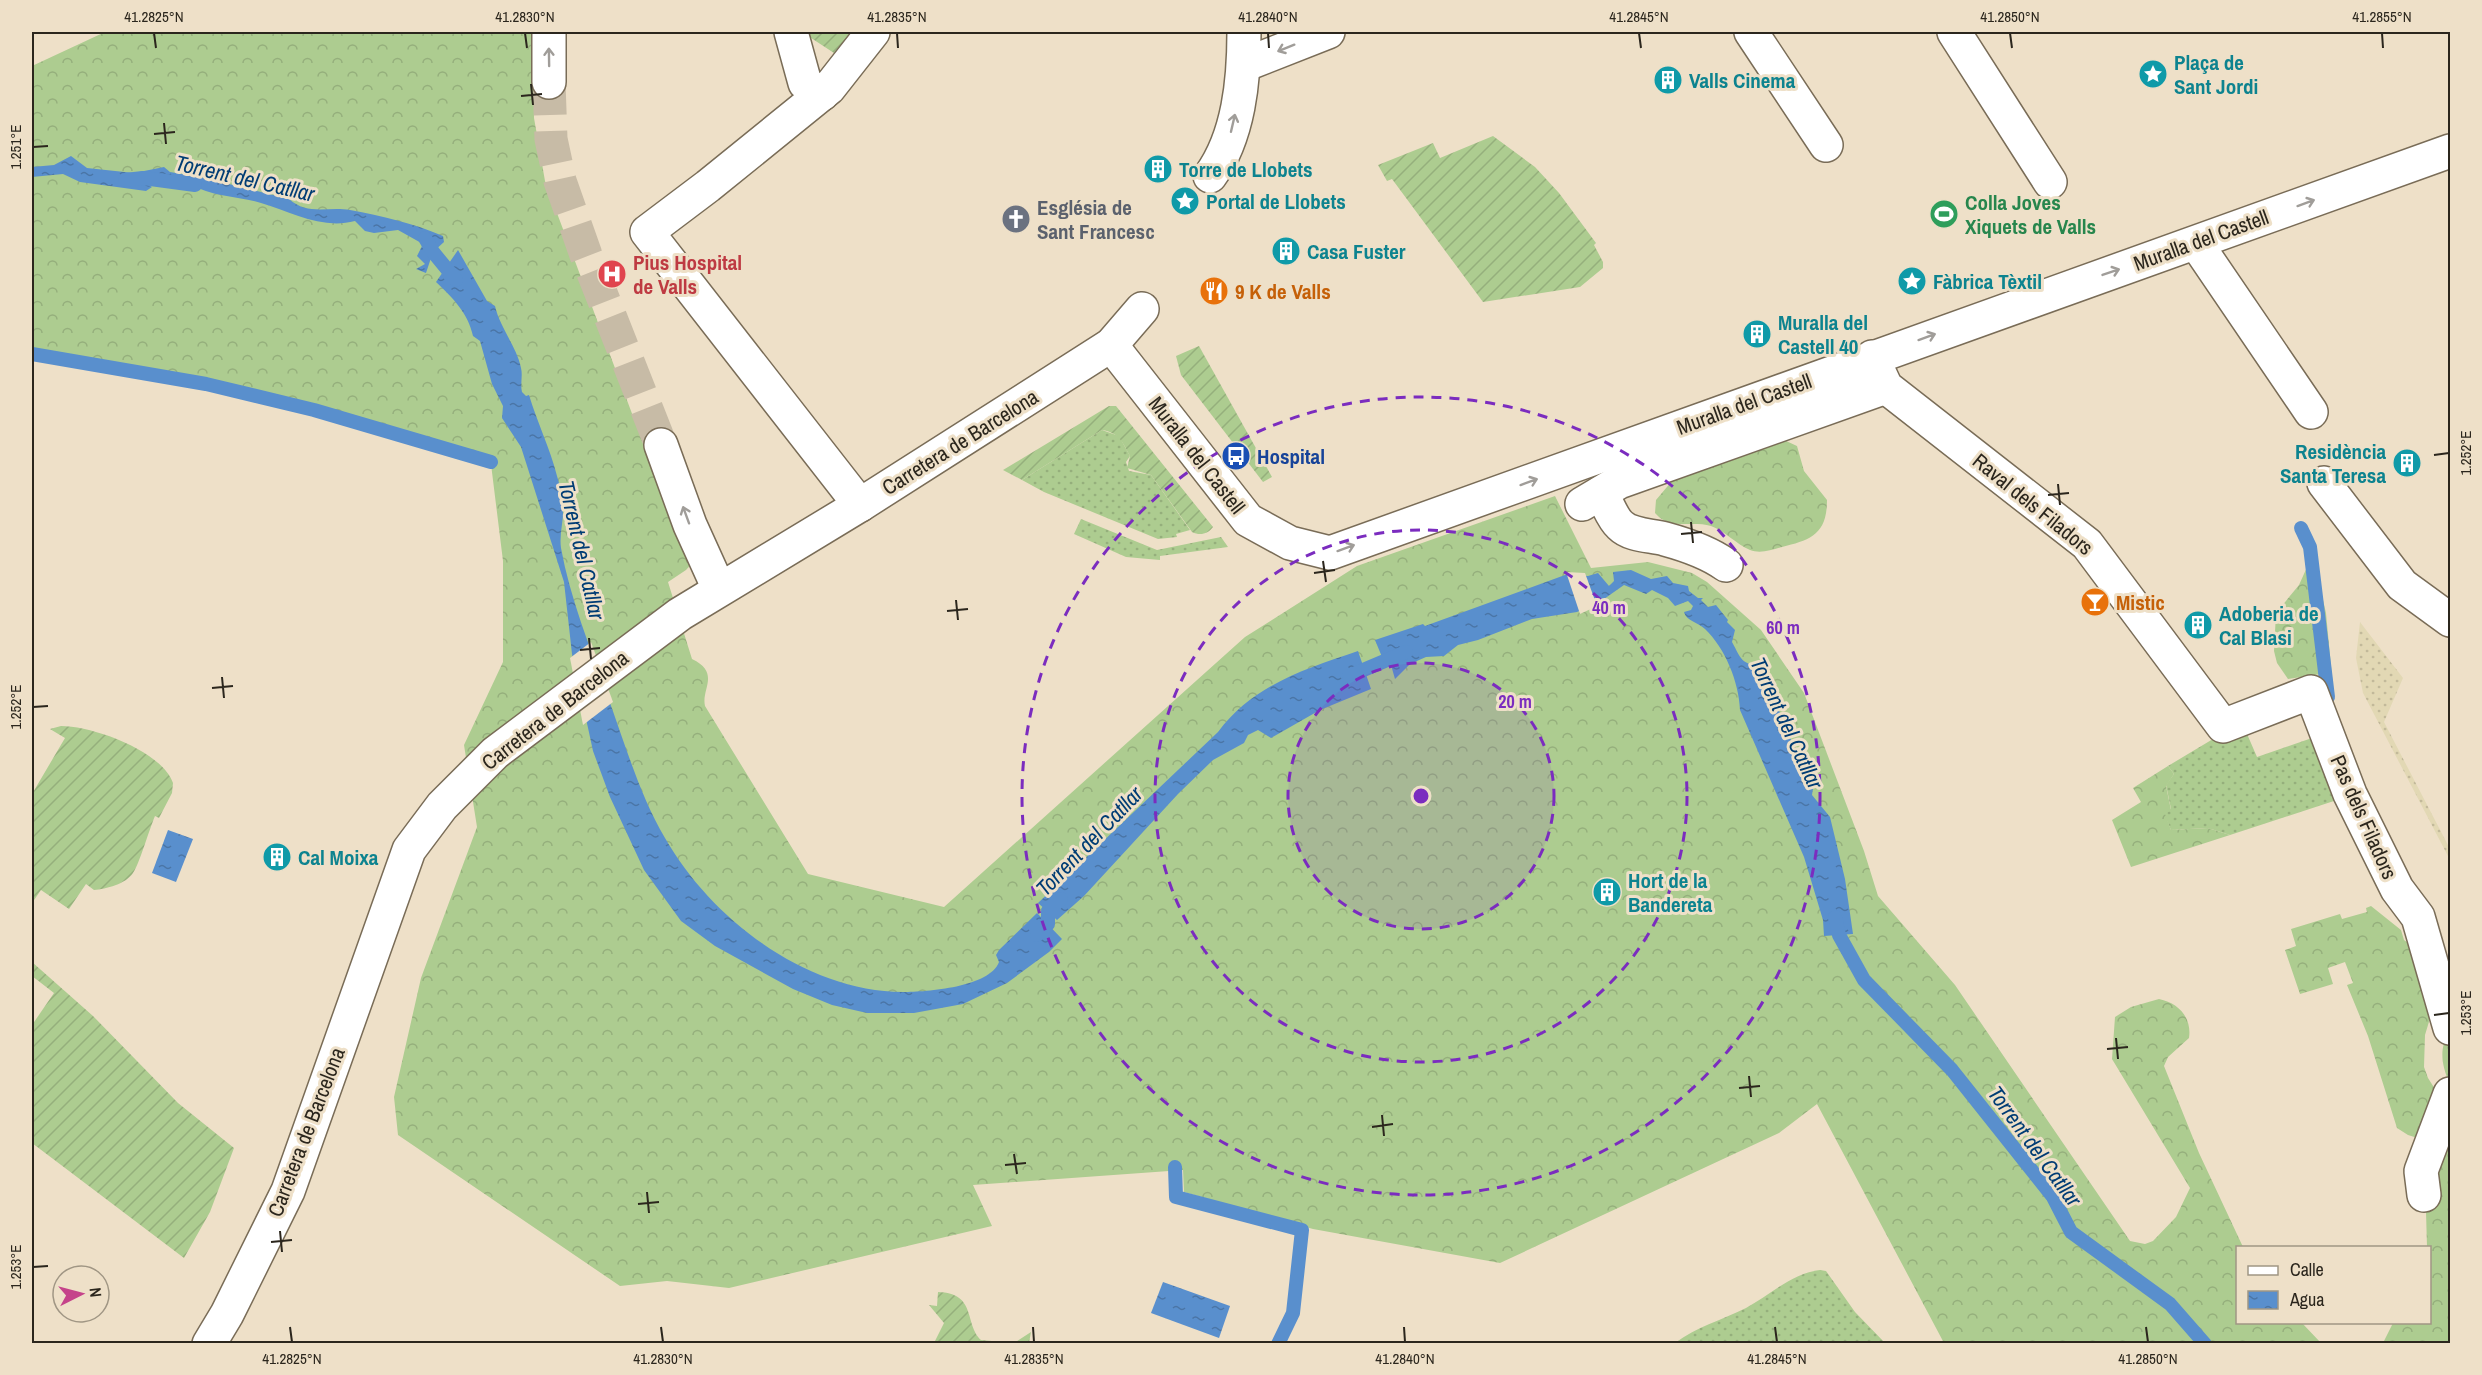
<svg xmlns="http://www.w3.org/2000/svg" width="2482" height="1375" font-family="'Archivo Narrow',sans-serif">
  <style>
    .grass { fill: url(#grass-dots) }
    .forest { fill: url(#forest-crowns) }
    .sand { fill: url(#sand-dots) }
    .garden { fill: url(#garden-furrows) }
    .water { fill: url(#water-ripples) }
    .pier { fill: #eee0c8 }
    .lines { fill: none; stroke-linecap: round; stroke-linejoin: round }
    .stream { stroke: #598fcd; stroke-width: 14 }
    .minor-tunnel { stroke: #c7bba6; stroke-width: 33; stroke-dasharray: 33 16; stroke-linecap: butt }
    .minor-casing { stroke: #796c57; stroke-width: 36 }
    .minor { stroke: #fff; stroke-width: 33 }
    .oneway { stroke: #a09d99 }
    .ticks { fill: none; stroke: #2b261d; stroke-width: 2 }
    .ring { fill: none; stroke: #7b2cbf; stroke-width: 3; stroke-dasharray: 10 8 }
    .labels { text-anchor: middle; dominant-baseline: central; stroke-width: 6; stroke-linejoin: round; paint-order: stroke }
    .culture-label { font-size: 21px; font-weight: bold; fill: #0d838f; stroke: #eee0c8; text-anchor: start }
    .leisure-label { font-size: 21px; font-weight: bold; fill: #27864d; stroke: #eee0c8; text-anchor: start }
    .worship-label { font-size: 21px; font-weight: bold; fill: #5b616d; stroke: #eee0c8; text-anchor: start }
    .street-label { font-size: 21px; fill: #2b261d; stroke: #eee0c8 }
    .health-label { font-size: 21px; font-weight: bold; fill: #be3a42; stroke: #eee0c8; text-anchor: start }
    .food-label { font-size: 21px; font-weight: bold; fill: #c56008; stroke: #eee0c8; text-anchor: start }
    .transit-label { font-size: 21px; font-weight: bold; fill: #164399; stroke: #eee0c8; text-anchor: start }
    .water-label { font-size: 22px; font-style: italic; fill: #003c74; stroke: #eee0c8 }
    .centre { fill: #7b2cbf; stroke: #eee0c8; stroke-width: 3 }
    .ring-label { font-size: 18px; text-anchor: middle; font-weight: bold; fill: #7b2cbf; stroke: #eee0c8; stroke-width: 6; stroke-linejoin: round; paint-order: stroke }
    .neatline { fill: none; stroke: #2b261d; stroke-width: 2 }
    .ticks-label { font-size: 15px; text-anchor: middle; fill: #2b261d }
  </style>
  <defs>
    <pattern id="grass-dots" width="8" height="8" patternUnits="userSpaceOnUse" patternTransform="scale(1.5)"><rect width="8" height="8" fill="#adcc90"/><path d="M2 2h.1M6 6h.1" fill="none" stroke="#95af7c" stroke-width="1.8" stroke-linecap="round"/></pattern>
    <pattern id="forest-crowns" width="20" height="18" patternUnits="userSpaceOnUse" patternTransform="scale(1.5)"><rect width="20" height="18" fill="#adcc90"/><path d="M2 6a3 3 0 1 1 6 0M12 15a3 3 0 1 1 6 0" fill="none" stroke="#95af7c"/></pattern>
    <pattern id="sand-dots" width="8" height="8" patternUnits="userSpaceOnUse" patternTransform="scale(1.5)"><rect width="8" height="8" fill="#e2d8b4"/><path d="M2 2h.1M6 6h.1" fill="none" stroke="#c2b99a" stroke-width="1.8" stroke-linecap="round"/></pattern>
    <pattern id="garden-furrows" width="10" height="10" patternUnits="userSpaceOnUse" patternTransform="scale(1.5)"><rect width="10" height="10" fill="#adcc90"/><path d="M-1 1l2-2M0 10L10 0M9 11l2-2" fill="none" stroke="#95af7c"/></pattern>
    <pattern id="water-ripples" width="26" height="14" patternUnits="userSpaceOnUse" patternTransform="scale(1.5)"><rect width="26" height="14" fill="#598fcd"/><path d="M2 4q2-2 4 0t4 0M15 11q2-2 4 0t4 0" fill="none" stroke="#4a75a6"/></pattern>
  </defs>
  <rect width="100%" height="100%" fill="#eee0c8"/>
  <g class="grass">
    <polygon points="1102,430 1119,436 1130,456 1126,462 1129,471 1151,475 1190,530 1176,534 1177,537 1158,539 1044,492 1022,480"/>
    <polygon points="1081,519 1157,550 1221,537 1228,547 1160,556 1160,560 1126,557 1074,534"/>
    <polygon points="2244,727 2257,757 2312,738 2340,799 2230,835 2208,828 2171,830 2164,814 2171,809 2166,785 2174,774 2168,766 2213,739"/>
    <path d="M1820,1270L1826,1271L1855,1312L1885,1343H1675C1696,1327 1722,1320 1746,1308C1769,1296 1792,1273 1820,1270Z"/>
  </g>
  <g class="forest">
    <path d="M105,32H534V118L545,181L646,451L676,440L714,540L686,570L668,582L692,659C721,673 701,689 705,706L808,874L944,907L1245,637L1357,566L1555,496L1591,568L1648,562L1692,573L1707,582L1761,630L1804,693L1864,851L1878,896L1955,985L2130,1241L2145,1244L2153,1241L2176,1217L2190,1188L2112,1059L2115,1017L2131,1007L2159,999C2179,1003 2192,1018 2189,1038L2168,1057L2164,1066L2199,1153L2243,1247L2238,1248V1322L2302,1323L2321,1343H1944L1817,1104L1779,1133L1500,1263L1313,1229L1184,1192L1183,1170L973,1185L992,1226L729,1288L667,1281L620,1286L398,1135L394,1097L421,978L477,827L464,745L503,662V561L490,456C431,441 373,422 314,406C221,381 126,366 32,350V66Z"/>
    <path d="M1784,440L1797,446L1804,471L1827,500C1827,535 1810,540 1782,547C1772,550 1760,554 1750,550C1736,544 1725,531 1711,526C1691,520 1670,531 1655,513L1656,500L1677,475Z"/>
    <polygon points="2308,565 2313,566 2316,570 2326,613 2334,698 2331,699 2321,674 2288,679 2277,663 2274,651 2276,613 2299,585"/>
    <polygon points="2168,766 2174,774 2166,786 2171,810 2165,814 2171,830 2208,828 2230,835 2131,867 2112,820 2141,802 2133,788"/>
    <path d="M2371,906L2401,930L2404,940L2408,943L2431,1015L2425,1035L2424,1067L2428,1078L2440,1097L2449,1082C2441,1063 2439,1048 2450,1030V1343H2383L2393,1323L2430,1322V1248L2427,1247L2424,1140L2408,1135L2397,1128L2368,1036L2347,985L2353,983L2345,962L2328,968L2333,984L2300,994L2285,950L2296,946L2291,929L2340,914L2342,919L2367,912L2366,908Z"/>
  </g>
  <polygon class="sand" points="2360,622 2403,678 2384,722 2450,849 2450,860 2363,693 2356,658"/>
  <g class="garden">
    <polygon points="805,32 853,32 834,53 805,34"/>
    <polygon points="1493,136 1535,167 1559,193 1596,243 1594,245 1603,262 1603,268 1580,287 1483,302 1392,179 1387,181 1378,165 1433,143 1440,158"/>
    <polygon points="1199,346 1272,477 1263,482 1181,375 1176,356"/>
    <path d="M1109,406H1116L1213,527C1208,534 1200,536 1192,532L1151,475L1127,468L1130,456C1122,441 1119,433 1102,430L1022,480L1003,470Z"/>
    <path d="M61,726C93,726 162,751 173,783L172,793L159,818L155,816C149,830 139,865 133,873C126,884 106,889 94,890L86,884L69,909L41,890L32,903V794L65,738L50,729Z"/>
    <polygon points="32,962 93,1016 178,1103 234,1148 210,1212 184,1258 32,1143 32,1025 54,993 32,976"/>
    <path d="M938,1292C977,1293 964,1324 981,1340L1014,1343L1031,1332L1029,1343H934L944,1323L929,1305L937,1306Z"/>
  </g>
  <g class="water">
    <path d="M71,156L87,168L134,173L164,167L170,172L205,178L273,195L287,192L289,199C308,216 328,206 350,210C382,216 413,223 443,236L444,242L433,252L426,273L416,269L425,264L417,256L423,244L398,230L374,233L365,231L355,221C322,230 292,212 261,203C238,196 212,197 190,184L182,186L173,176L165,179L162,175L152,174L143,178L145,183L152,187L146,191L80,182L63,174L32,177V167L54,165Z"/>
    <path d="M458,250L487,301L495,306C500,328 517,347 521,368C523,376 520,384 522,392L526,396L529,395C537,422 550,448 557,476C560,486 563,497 563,507C564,521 559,534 561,548C570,598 590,647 607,695C625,743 639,794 665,838C712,920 806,991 903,992C927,992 990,987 999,962L996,955L999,950L1037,913L1062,939L1049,952L1007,983L963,1004L914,1013H867L832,1005L793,989L715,946L681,921L644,870L610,797L593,751L572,654L564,582L521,447L502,418L503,406L492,384L480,341L473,336C468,313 453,298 436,282Z"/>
    <path d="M1631,570L1651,579L1667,576L1673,583L1688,586L1689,591L1698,598H1703L1701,600L1708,607L1716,605L1728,620L1727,622L1735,630L1732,642C1742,660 1740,663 1762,667L1767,674L1770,689L1794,747L1814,782L1812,795L1830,817L1845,879L1853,934L1824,936L1823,920L1804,857L1740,710C1739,682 1725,648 1705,629C1698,622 1686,621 1684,612L1691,610L1693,606L1688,601L1675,606L1668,598L1652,590L1646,594L1624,585L1604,599L1577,612L1532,619L1478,640L1458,645L1444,656L1426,657L1410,664L1395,679L1389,658L1382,657L1375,640L1423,624L1425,626L1565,575L1588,576L1598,573L1609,586L1614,581L1613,572Z"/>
    <path d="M1358,651L1371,689L1320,710L1271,738L1258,730L1248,735L1244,743L1213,760L1178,794L1084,896L1057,920L1038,903L1218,732C1253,685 1305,669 1358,651Z"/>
    <polygon points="168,830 193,839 176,882 152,873"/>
    <polygon points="1163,1282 1230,1306 1219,1338 1151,1313"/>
  </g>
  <g class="pier">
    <polygon points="1566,572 1585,573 1597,606 1580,614"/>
    <polygon points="591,642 613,702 583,725 570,658"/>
  </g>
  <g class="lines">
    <g class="stream">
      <polyline points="125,180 143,178 195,185"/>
      <polyline points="425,238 433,252 456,280"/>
      <polyline points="32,354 206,384 314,410 491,462"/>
      <polyline points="2301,528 2310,547 2328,697"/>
      <polyline points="1349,676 1406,652"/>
      <polyline points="1835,917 1839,935 1864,980 1952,1070 2053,1197 2071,1232 2170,1304 2205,1344"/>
      <polyline points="1037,935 1048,924 1048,911 1061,899"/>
      <polyline points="1175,1167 1176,1197 1302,1230 1293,1313 1278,1344"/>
    </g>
    <polyline class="minor-tunnel" points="549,82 551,139 560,181 586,255 661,445"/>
    <g class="minor-casing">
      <g id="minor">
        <polyline points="549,32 549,82"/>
        <polyline points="791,32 805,83 822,94"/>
        <polyline points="1751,32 1826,145"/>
        <polyline points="1954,32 2050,182"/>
        <polyline points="1244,65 1328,32"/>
        <path d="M1210,176C1239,136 1244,80 1244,32"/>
        <polyline points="2196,243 2311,412"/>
        <polyline points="1111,345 1248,520 1290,543 1330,553 2450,151"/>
        <polyline points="1872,357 1886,387 2087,544 2223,726 2311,692 2350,794 2397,889 2418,917 2450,1028"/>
        <polyline points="661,445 690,525 719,589"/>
        <polyline points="2324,483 2402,585 2450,620"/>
        <path d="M1601,493C1607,502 1612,518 1620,525C1631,536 1650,535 1665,539C1687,545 1708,552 1726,565"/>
        <polyline points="1582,504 1619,482 1886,387"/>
        <polyline points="860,505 647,232 708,186 829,88 873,32"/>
        <polyline points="2424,1195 2421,1171 2450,1094"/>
        <polyline points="209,1344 227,1314 288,1191 409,850 442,806 495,753 680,614 860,505 1111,345 1142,309"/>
      </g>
    </g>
    <use href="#minor" class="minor"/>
  </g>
  <defs><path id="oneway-shaft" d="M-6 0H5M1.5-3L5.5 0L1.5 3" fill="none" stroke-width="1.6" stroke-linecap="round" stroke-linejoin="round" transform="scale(1.5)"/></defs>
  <g class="oneway">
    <use href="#oneway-shaft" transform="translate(1286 48) rotate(158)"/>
    <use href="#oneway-shaft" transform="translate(549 57) rotate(-91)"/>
    <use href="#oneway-shaft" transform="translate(1233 123) rotate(-77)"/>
    <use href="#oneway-shaft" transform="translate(2306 203) rotate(-20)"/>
    <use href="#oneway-shaft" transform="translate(2111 272) rotate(-19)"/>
    <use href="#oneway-shaft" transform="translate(1927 337) rotate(-20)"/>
    <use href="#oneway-shaft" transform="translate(1529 482) rotate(-20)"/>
    <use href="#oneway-shaft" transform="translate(686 515) rotate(-110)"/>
    <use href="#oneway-shaft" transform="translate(1346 548) rotate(-20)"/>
  </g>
  <path class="ticks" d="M154,33L156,48M525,33L527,48M897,33L898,48M1268,33L1269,48M1639,33L1641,48M2010,33L2012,48M2382,33L2383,48M531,84L533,105M521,96L542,94M164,123L166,144M154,134L175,132M33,147L48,146M2434,455L2449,453M2058,484L2060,505M2048,495L2069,493M1691,522L1693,543M1681,534L1702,532M1323,561L1326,582M1314,573L1335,570M956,600L958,620M947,611L968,609M589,638L591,659M580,650L600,648M222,677L224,698M212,688L233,686M33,707L48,706M2434,1015L2449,1013M2116,1038L2118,1059M2107,1049L2128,1047M1749,1076L1751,1097M1739,1088L1760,1086M1382,1115L1384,1136M1372,1127L1393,1124M1014,1154L1017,1174M1005,1165L1026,1163M647,1192L649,1213M638,1204L659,1202M280,1231L282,1252M271,1242L292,1240M33,1267L48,1266M290,1327L292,1342M661,1327L663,1342M1033,1327L1034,1342M1404,1327L1405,1342M1775,1327L1777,1342M2146,1327L2148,1342"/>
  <circle cx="1421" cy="796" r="133" fill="#7b2cbf" fill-opacity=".12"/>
  <g class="ring">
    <circle cx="1421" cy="796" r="133"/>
    <circle cx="1421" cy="796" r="266"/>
    <circle cx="1421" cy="796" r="399"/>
  </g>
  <defs>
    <g id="sight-disc" transform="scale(1.5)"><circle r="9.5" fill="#0f9aa8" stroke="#eee0c8"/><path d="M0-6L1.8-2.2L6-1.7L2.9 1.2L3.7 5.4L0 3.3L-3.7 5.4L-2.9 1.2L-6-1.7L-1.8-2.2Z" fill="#fff"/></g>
    <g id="building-disc" transform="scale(1.5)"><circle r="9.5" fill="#0f9aa8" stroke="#eee0c8"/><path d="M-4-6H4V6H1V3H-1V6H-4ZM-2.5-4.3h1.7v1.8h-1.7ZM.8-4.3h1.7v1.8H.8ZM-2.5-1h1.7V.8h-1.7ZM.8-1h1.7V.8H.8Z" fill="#fff"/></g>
    <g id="stadium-disc" transform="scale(1.5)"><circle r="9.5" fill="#2e9e5b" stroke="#eee0c8"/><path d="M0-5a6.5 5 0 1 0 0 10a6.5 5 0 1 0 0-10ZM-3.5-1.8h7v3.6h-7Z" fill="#fff"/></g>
    <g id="church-disc" transform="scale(1.5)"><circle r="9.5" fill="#6b7280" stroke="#eee0c8"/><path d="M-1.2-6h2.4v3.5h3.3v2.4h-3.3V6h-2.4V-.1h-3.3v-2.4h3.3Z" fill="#fff"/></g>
    <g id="hospital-disc" transform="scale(1.5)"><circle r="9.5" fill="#e0444e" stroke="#eee0c8"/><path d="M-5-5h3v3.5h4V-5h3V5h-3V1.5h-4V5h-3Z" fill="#fff"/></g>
    <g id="restaurant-disc" transform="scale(1.5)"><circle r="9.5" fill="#e8710a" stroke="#eee0c8"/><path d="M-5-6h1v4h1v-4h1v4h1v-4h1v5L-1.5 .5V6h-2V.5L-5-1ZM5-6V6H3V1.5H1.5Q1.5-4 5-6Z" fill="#fff"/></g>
    <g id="bus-disc" transform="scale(1.5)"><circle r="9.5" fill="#1a4fb4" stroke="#eee0c8"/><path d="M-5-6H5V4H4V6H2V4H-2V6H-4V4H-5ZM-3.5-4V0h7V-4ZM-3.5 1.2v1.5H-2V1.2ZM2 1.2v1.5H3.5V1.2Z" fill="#fff"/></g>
    <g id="bar-disc" transform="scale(1.5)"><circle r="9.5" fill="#e8710a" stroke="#eee0c8"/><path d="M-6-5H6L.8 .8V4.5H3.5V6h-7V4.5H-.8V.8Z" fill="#fff"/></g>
  </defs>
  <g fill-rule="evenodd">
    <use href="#sight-disc" x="2153" y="74"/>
    <use href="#building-disc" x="1668" y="80"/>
    <use href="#building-disc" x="1158" y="169"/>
    <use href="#sight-disc" x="1185" y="201"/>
    <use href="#stadium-disc" x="1944" y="214"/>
    <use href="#church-disc" x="1016" y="219"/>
    <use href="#building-disc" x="1286" y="251"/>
    <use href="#hospital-disc" x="612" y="274"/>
    <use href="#sight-disc" x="1912" y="281"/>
    <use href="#restaurant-disc" x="1214" y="291"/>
    <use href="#building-disc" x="1757" y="334"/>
    <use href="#bus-disc" x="1236" y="456"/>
    <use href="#building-disc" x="2407" y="463"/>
    <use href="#bar-disc" x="2095" y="602"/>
    <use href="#building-disc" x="2198" y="625"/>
    <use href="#building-disc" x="277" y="857"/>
    <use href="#building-disc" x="1607" y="892"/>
  </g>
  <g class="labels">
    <g class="culture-label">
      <text x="2174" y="62">Plaça de<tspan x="2174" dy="24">Sant Jordi</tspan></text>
      <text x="1689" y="80">Valls Cinema</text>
      <text x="1179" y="169">Torre de Llobets</text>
      <text x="1206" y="201">Portal de Llobets</text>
      <text x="1307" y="251">Casa Fuster</text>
      <text x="1933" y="281">Fàbrica Tèxtil</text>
      <text x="1778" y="322">Muralla del<tspan x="1778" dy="24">Castell 40</tspan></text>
      <text x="2386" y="451" text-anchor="end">Residència<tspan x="2386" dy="24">Santa Teresa</tspan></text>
      <text x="2219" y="613">Adoberia de<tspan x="2219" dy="24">Cal Blasi</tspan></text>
      <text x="298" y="857">Cal Moixa</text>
      <text x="1628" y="880">Hort de la<tspan x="1628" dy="24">Bandereta</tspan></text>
    </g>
    <g class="leisure-label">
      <text x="1965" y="202">Colla Joves<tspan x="1965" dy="24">Xiquets de Valls</tspan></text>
    </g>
    <g class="worship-label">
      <text x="1037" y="207">Església de<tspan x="1037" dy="24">Sant Francesc</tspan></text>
    </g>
    <g class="street-label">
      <text transform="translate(2201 240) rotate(-20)">Muralla del Castell</text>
      <text transform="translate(1744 404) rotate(-20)">Muralla del Castell</text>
      <text transform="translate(960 442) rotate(-32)">Carretera de Barcelona</text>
      <text transform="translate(1197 455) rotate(52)">Muralla del Castell</text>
      <text transform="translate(2033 504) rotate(39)">Raval dels Filadors</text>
      <text transform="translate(555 710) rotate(-38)">Carretera de Barcelona</text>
      <text transform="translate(2364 817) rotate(66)">Pas dels Filadors</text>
      <text transform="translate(306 1132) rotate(-69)">Carretera de Barcelona</text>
    </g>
    <g class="health-label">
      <text x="633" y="262">Pius Hospital<tspan x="633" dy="24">de Valls</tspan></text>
    </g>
    <g class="food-label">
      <text x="1235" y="291">9 K de Valls</text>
      <text x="2116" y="602">Mistic</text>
    </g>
    <g class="transit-label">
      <text x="1257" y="456">Hospital</text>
    </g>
    <g class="water-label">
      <text transform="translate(245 178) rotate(13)">Torrent del Catllar</text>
      <text transform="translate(582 550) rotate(77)">Torrent del Catllar</text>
      <text transform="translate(1787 723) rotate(65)">Torrent del Catllar</text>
      <text transform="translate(1089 841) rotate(-46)">Torrent del Catllar</text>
      <text transform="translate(2035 1146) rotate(54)">Torrent del Catllar</text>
    </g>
  </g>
  <circle cx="1421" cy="796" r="9" class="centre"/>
  <g class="ring-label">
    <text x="1609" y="614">40 m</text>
    <text x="1783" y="634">60 m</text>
    <text x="1515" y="708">20 m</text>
  </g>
  <rect width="2482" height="1375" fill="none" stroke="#eee0c8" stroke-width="66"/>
  <rect x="2236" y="1246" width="195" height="78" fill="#eee0c8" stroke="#a09684" stroke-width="1.5"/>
  <rect x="2248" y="1266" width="30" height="9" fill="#ffffff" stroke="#a09684" stroke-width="1.5"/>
  <text x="2290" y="1276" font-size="18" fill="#2b261d">Calle</text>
  <rect x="2248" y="1291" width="30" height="18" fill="url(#water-ripples)" stroke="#a09684" stroke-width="1.5"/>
  <text x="2290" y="1306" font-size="18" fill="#2b261d">Agua</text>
  <g transform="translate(81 1294) rotate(84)"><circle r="28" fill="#eee0c8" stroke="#a09684" stroke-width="1.5"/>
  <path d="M0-4.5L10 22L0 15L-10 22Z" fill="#c5438a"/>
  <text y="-9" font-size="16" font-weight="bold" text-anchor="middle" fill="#2b261d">N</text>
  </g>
  <rect x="33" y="33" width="2416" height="1309" class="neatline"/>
  <g class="ticks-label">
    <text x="154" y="22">41.2825°N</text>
    <text x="525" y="22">41.2830°N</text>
    <text x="897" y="22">41.2835°N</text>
    <text x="1268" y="22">41.2840°N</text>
    <text x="1639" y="22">41.2845°N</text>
    <text x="2010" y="22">41.2850°N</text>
    <text x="2382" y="22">41.2855°N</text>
    <text transform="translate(16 147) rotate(-90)" y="5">1.251°E</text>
    <text transform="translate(2466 453) rotate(-90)" y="5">1.252°E</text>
    <text transform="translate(16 707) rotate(-90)" y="5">1.252°E</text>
    <text transform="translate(2466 1013) rotate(-90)" y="5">1.253°E</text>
    <text transform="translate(16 1267) rotate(-90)" y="5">1.253°E</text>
    <text x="292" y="1364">41.2825°N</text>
    <text x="663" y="1364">41.2830°N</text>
    <text x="1034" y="1364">41.2835°N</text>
    <text x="1405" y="1364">41.2840°N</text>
    <text x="1777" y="1364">41.2845°N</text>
    <text x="2148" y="1364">41.2850°N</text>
  </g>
</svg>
